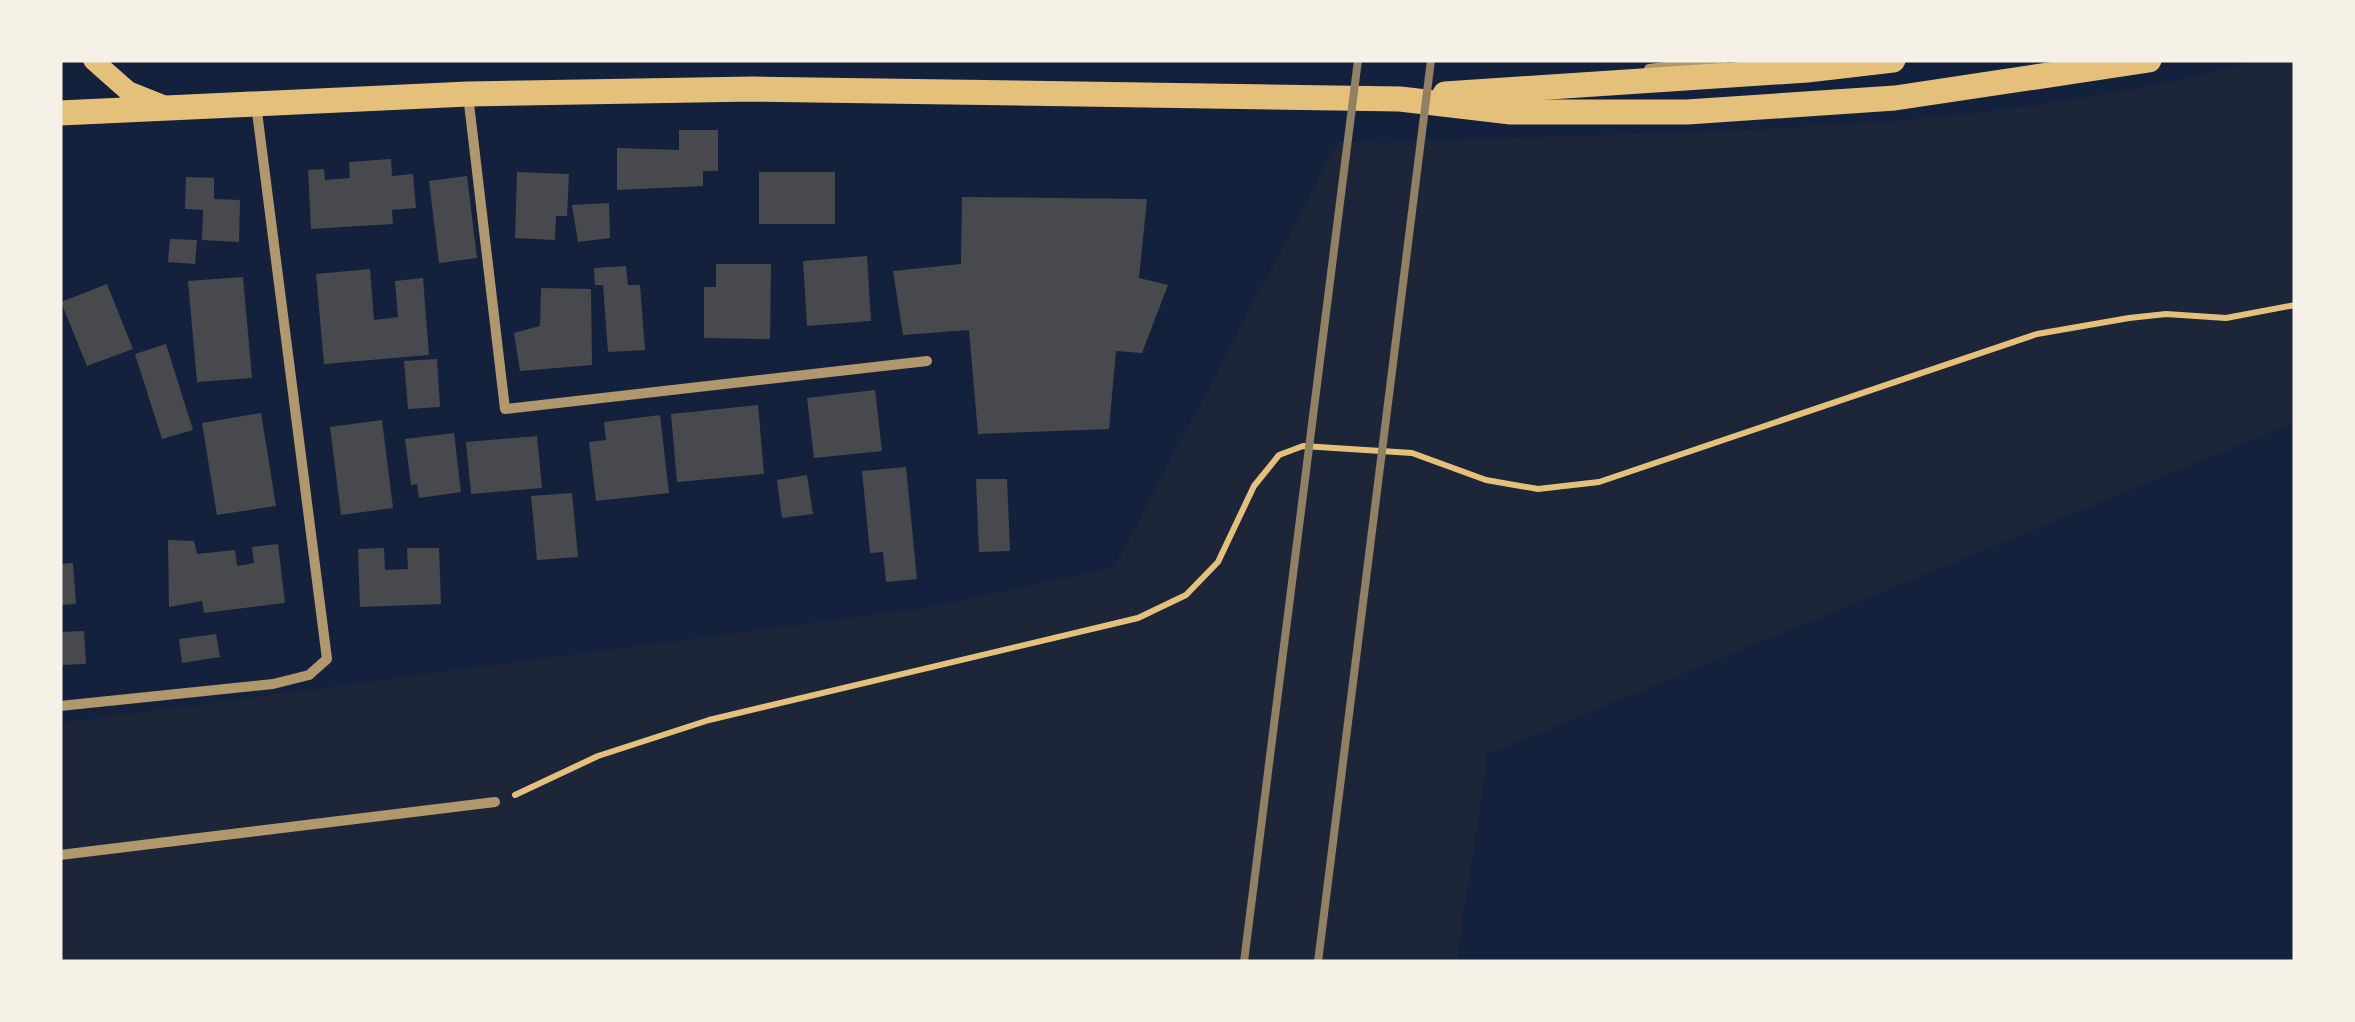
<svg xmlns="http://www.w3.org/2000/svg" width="2355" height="1022" font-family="'PT Serif',serif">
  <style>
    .green { fill: #1d2539 }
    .building { fill: #48494c }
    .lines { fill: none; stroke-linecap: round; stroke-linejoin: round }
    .path { stroke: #e5c07b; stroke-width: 6 }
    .minor { stroke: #b1986c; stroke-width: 10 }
    .secondary { stroke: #e5c07b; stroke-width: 20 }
    .primary { stroke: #e5c07b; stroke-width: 25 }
    .rail { stroke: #918062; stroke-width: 8 }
  </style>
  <rect width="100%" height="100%" fill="#14213d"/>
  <path class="green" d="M2257,60H2295V422L1488,754L1457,962H60V723L931,607L1114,567L1339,141L1384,143C1675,129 1974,139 2257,60Z"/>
  <g class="building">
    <polygon points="679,130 718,130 718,171 703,171 703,186 617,190 617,148 679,150"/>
    <polygon points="391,159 392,176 413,174 416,208 392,210 393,224 311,229 308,170 324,169 325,180 350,178 349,162"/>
    <polygon points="517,172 569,174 567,216 556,216 555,240 515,238"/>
    <rect x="759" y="172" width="76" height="52"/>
    <polygon points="467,176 477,258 439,263 429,181"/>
    <polygon points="186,177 214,178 214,199 240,200 239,242 202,240 203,210 185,209"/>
    <polygon points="962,197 1147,199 1139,278 1168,285 1142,353 1116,351 1109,429 978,434 969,330 903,335 893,271 961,264"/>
    <polygon points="609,203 610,238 578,242 572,205"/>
    <polygon points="170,239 197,240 195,264 168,262"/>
    <polygon points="867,256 871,321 807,326 803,261"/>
    <polygon points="716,264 771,264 770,339 704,338 704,287 716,287"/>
    <polygon points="626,266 628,285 640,285 645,350 608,352 603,285 595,285 594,268"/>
    <polygon points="370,269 374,320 398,317 395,281 423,278 429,355 324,364 316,274"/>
    <polygon points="243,277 252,378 197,382 188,281"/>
    <polygon points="107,284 133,349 87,366 61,302"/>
    <polygon points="541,288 591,289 592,365 520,371 514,333 540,326"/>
    <polygon points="166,344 193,430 162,439 135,354"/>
    <polygon points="437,359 440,407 408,409 404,361"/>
    <polygon points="875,390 882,451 814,458 807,398"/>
    <polygon points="758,405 764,474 677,482 671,414"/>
    <polygon points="261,413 276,506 217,515 202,423"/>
    <polygon points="660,415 669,493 596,501 589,442 606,440 604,422"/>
    <polygon points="382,420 393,508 341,515 330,427"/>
    <polygon points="454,433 461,492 419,498 417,484 411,485 405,439"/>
    <polygon points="537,436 542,488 471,494 466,442"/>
    <polygon points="906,467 917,579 886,582 883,552 870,553 862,471"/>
    <polygon points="807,475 813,514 782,518 777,480"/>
    <polygon points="976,479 1007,479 1010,551 979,552"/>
    <polygon points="572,493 578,557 537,560 531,496"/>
    <polygon points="168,540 194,541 197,554 235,550 237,566 254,563 252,547 278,544 285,603 204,613 202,601 169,607"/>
    <polygon points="384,548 385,570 408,569 407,548 439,548 441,604 360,607 358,549"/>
    <polygon points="73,563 76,604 60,605 60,564"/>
    <polygon points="84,631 86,664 60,665 60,632"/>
    <polygon points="216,634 220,657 182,663 179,639"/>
  </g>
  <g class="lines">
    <polyline class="path" points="515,795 598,756 709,720 1138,618 1186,595 1218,562 1254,486 1279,455 1303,446 1412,453 1486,480 1538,489 1599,482 2037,334 2129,318 2166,314 2226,318 2295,305"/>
    <g class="minor">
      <polyline points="1649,69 1723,60"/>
      <polyline points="468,95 505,409 927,361"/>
      <polyline points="60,706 273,684 309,675 327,659 256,104"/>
      <polyline points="60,855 495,802"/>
    </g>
    <polyline class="secondary" points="93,60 128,91 168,107"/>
    <g class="primary">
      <polyline points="1445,94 1807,70 1893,60"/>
      <polyline points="60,113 468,94 753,89 1400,99 1511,112 1687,112 1895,98 2149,60"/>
    </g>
    <g class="rail">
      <polyline points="1244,962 1358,60"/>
      <polyline points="1318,962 1431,60"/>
    </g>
  </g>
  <rect width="2355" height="1022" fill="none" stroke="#f6f1e7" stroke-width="125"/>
</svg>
